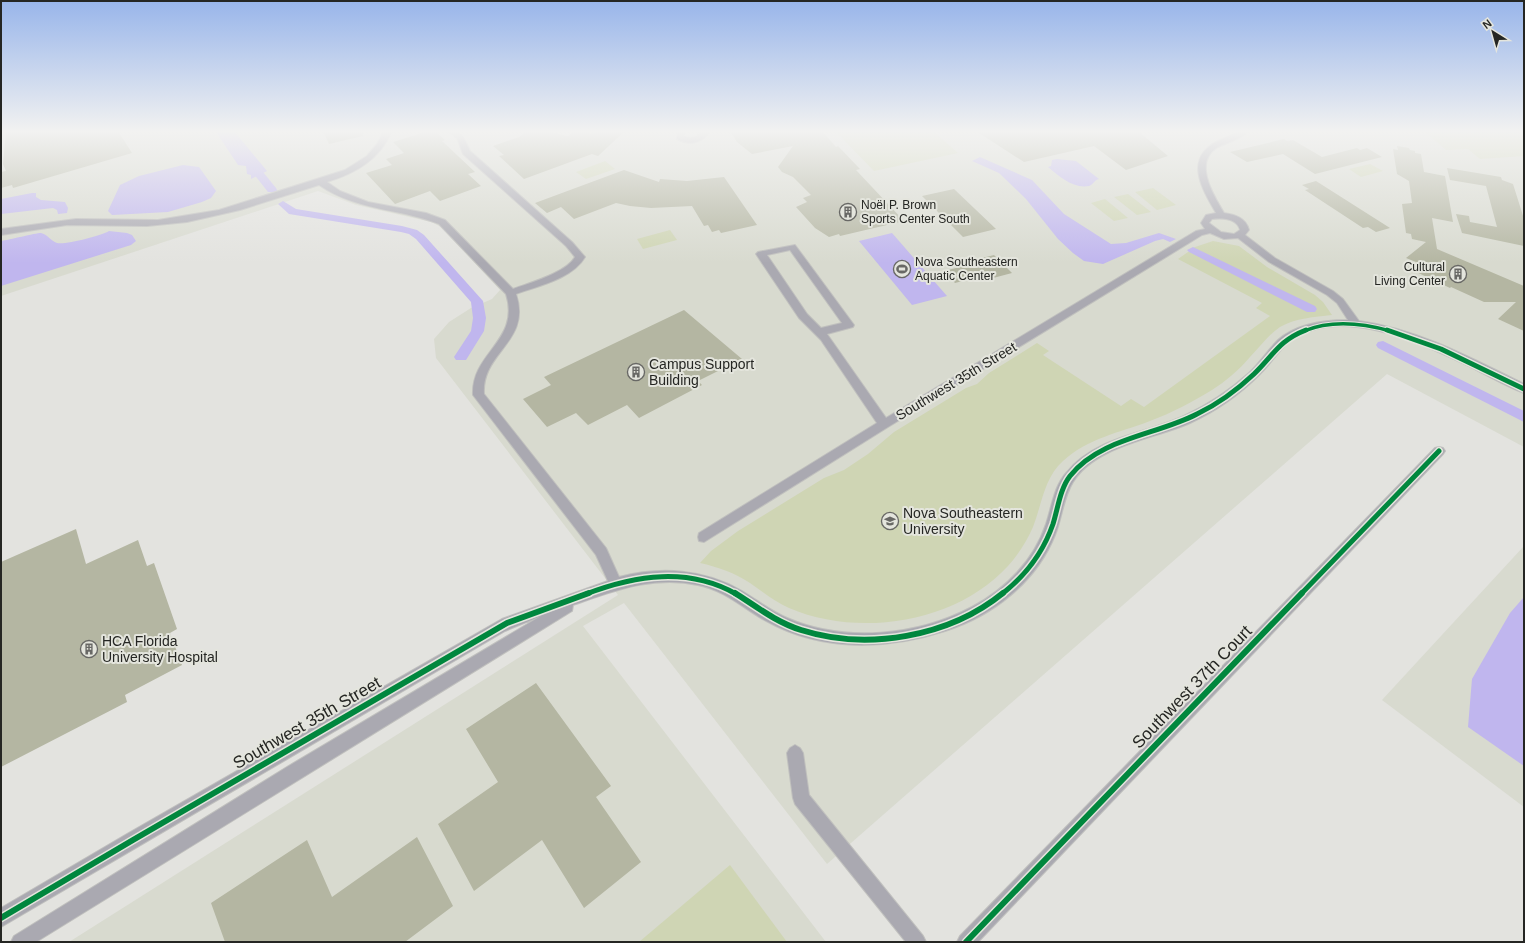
<svg xmlns="http://www.w3.org/2000/svg" width="1525" height="943" font-family="Arial,sans-serif">
  <style>
    .built { fill: #d8dacf }
    .green { fill: #cfd5b4 }
    .water { fill: #c0b6ee }
    .lines { fill: none; stroke-linecap: round; stroke-linejoin: round }
    .canal { fill: #c0b6ee; fill-rule: evenodd }
    .building { fill: #b4b6a2 }
    .minor-casing { stroke: #c0c0be; stroke-width: 2 }
    .minor { fill: #aaa9b1; fill-rule: evenodd }
    .cycleway-far2-casing { stroke: #e4e5dd; stroke-width: 5.5 }
    .cycleway-far1-casing { stroke: #e4e5dd; stroke-width: 8 }
    .cycleway-casing { stroke: #e4e5dd; stroke-width: 9 }
    .cycleway-far2 { stroke: #00873e; stroke-width: 3.5 }
    .cycleway-far1 { stroke: #00873e; stroke-width: 5 }
    .cycleway { stroke: #00873e; stroke-width: 6 }
    .labels { text-anchor: middle; dominant-baseline: central; stroke-width: 4; stroke-linejoin: round; paint-order: stroke }
    .far-poi-label { font-size: 12px; fill: #252623; stroke: #e4e5dd; text-anchor: start }
    .poi-label { font-size: 14px; fill: #252623; stroke: #e4e5dd; text-anchor: start }
    .street-label { font-size: 14px; fill: #252623; stroke: #e4e5dd }
    .near-street-label { font-size: 17px; fill: #252623; stroke: #e4e5dd }
  </style>
  <rect width="100%" height="100%" fill="#e3e3df"/>
  <g class="built">
    <polygon points="1,131 1524,131 1524,447 1387,374 827,864 624,603 583,626 826,942 69,942 618,595 436,358 434,339 449,322 471,308 492,299 500,290 441,227 431,222 356,205 318,191 1,296"/>
    <polygon points="1524,546 1524,807 1382,700"/>
  </g>
  <g class="green">
    <polygon points="835,131 933,131 958,153 874,171"/>
    <polygon points="1424,131 1524,131 1524,156 1480,159 1468,149 1446,150"/>
    <polygon points="605,161 615,169 586,179 576,172"/>
    <polygon points="1370,164 1383,171 1361,177 1349,169"/>
    <polygon points="1153,188 1176,205 1157,210 1135,192"/>
    <polygon points="1128,194 1151,212 1137,215 1114,197"/>
    <polygon points="1105,199 1128,218 1114,221 1091,203"/>
    <polygon points="670,230 677,240 643,249 637,239"/>
    <path d="M1213,241L1239,246L1267,267L1315,295L1323,302L1332,315C1314,317 1296,318 1280,327C1268,335 1260,347 1250,357C1239,370 1226,381 1212,390C1192,402 1172,413 1150,421C1119,433 1088,438 1063,461C1044,478 1042,504 1033,527C1027,541 1018,555 1008,566C956,623 859,638 789,608C775,602 763,592 750,583C735,573 718,567 700,563L711,551L738,531L824,478L844,470L868,454L894,432L966,388L977,384L989,373L1037,343L1049,351L1043,355L1121,406L1131,399L1144,407L1270,316L1256,308L1262,303L1178,259L1195,247Z"/>
    <polygon points="730,865 787,942 639,942"/>
  </g>
  <g class="water">
    <polygon points="222,131 234,131 267,171 251,179 251,175 247,174 246,166 238,165 218,135 217,133"/>
    <polygon points="980,157 1032,180 1064,214 1111,244 1126,243 1159,233 1176,239 1170,242 1163,239 1155,241 1103,264 1084,261 1073,253 1058,239 1026,199 999,173 972,161"/>
    <path d="M1057,159L1076,161L1099,179C1094,180 1094,184 1089,186C1073,189 1059,176 1048,167L1051,166L1052,160Z"/>
    <polygon points="183,165 199,167 216,191 211,198 202,202 168,212 112,215 108,211 120,185 139,176"/>
    <polygon points="32,193 36,193 36,197 41,200 65,202 68,208 67,213 58,214 57,210 53,208 1,214 1,199"/>
    <path d="M109,231L127,233L132,235L136,241L131,245L1,286V241C9,240 35,233 41,233C47,234 51,241 57,243C65,245 101,236 109,231Z"/>
    <polygon points="892,233 947,296 912,305 859,241"/>
    <polygon points="1524,597 1524,766 1468,727 1472,679 1510,613"/>
  </g>
  <g class="lines">
    <g class="canal">
      <polygon points="220,131 230,131 276,188 277,190 276,192 268,192"/>
      <polygon points="283,201 296,209 402,226 417,230 424,235 483,301 486,318 484,331 466,360 456,360 454,357 471,331 473,318 471,302 416,239 409,234 401,232 289,214 278,204"/>
      <polygon points="1193,247 1315,306 1317,309 1315,312 1307,312 1189,252 1187,250"/>
      <polygon points="1383,341 1524,411 1524,422 1378,348 1376,345 1378,342"/>
    </g>
  </g>
  <g class="building">
    <polygon points="6,131 118,131 132,153 13,188 12,185 1,188 1,172 6,171 3,164"/>
    <polygon points="323,131 362,131 363,136 329,144"/>
    <polygon points="428,131 435,131 445,140 442,141 475,172 468,174 481,186 440,201 430,191 395,204 366,173 392,165 386,159 404,153 393,142"/>
    <polygon points="527,131 545,131 568,136 574,131 594,134 596,131 625,131 598,156 592,154 524,179 499,156 504,155 493,146 519,137"/>
    <polygon points="730,131 822,131 836,147 838,146 860,169 856,170 904,221 840,236 839,234 829,237 815,228 796,207 807,202 803,198 811,195 793,177 782,172 778,167 793,146 752,154 737,142"/>
    <polygon points="976,131 1138,131 1168,156 1126,170 1094,146 1024,162"/>
    <polygon points="1284,139 1287,141 1293,140 1322,157 1357,148 1360,150 1367,148 1382,157 1315,174 1283,154 1247,162 1230,152"/>
    <polygon points="1397,146 1409,148 1410,150 1415,151 1415,153 1421,154 1424,172 1445,176 1453,222 1432,218 1437,249 1524,286 1524,331 1498,319 1516,302 1484,302 1451,287 1450,288 1408,268 1416,262 1406,258 1426,242 1412,239 1411,234 1406,233 1402,204 1412,203 1409,181 1397,174 1393,149 1398,150"/>
    <polygon points="1447,168 1501,177 1502,180 1513,184 1524,219 1524,246 1462,233 1456,214 1469,216 1470,222 1497,227 1486,186 1450,180"/>
    <polygon points="624,170 659,182 660,179 687,181 724,177 757,225 721,233 719,230 712,232 708,225 704,226 692,206 651,208 630,206 616,203 574,219 561,207 547,213 535,203"/>
    <polygon points="1316,181 1390,228 1376,232 1368,227 1363,228 1305,190 1309,189 1302,185"/>
    <polygon points="954,189 996,229 963,237 922,196"/>
    <polygon points="994,255 1012,273 978,282 974,278 955,283 944,271 960,267 958,264"/>
    <polygon points="684,310 742,359 698,381 702,385 639,418 627,405 588,425 576,413 547,427 523,399 551,385 544,377"/>
    <polygon points="76,529 86,564 138,540 147,566 154,563 177,629 170,633 182,665 125,695 127,702 1,767 1,562"/>
    <polygon points="536,683 611,786 596,797 641,862 584,908 542,840 474,891 438,824 498,782 466,729"/>
    <polygon points="417,837 453,906 405,942 225,942 211,903 307,840 332,897"/>
  </g>
  <g class="lines">
    <g class="minor-casing">
      <g id="minor">
        <path d="M384,131H392C379,160 356,173 327,182L340,191L368,202L426,213L445,220L513,289C529,283 566,273 575,257L566,246L463,154L457,138L447,131C462,131 464,138 470,151L572,242L585,257C572,279 538,286 516,294C532,342 481,352 484,394L606,548L619,577C661,566 705,569 742,591C757,600 770,611 787,618C845,643 917,636 972,607C1006,589 1034,560 1046,524C1052,506 1054,486 1067,472C1095,437 1145,434 1184,416C1208,405 1230,390 1249,373C1260,363 1268,350 1278,340C1296,324 1325,320 1348,320L1337,303L1327,295L1269,262L1238,238L1224,239L1210,233L1202,235L888,427L704,542L699,541L698,537L699,533L877,423L821,340L799,318L756,254L758,252L795,245L854,325L853,327L827,334L886,418L1196,231L1205,229L1201,223L1206,215L1216,213C1200,186 1183,156 1222,139C1231,136 1238,131 1248,131C1240,140 1228,142 1218,147C1192,162 1214,196 1224,213C1236,215 1246,218 1249,230L1245,235L1275,258L1333,291L1343,299L1359,321C1418,329 1471,358 1524,384V393C1505,386 1487,375 1469,366C1421,343 1338,304 1289,342C1277,352 1270,365 1259,375C1239,395 1216,411 1190,423C1154,439 1095,446 1073,482C1063,498 1062,518 1055,535C1036,582 993,616 945,631C887,650 821,652 766,621C743,608 724,590 698,585C653,575 614,591 573,605L572,611L36,942H11L14,936L287,767L541,616L505,631L1,927V908L127,834L502,619L608,581L596,555L473,395C471,352 521,341 506,294L439,224C398,208 357,211 319,185L240,210L187,222L147,226L67,225L1,235V229L76,219L158,220L219,210L345,170L367,156L377,144ZM1212,219C1222,218 1237,218 1240,230L1234,234L1221,232L1209,223ZM790,250L842,323L821,328L807,314L767,255Z"/>
        <path d="M677,131H685L684,136C690,139 695,138 700,134L699,131H707L708,134C700,144 688,145 677,139Z"/>
        <polygon points="1439,447 1443,448 1445,451 1443,454 978,942 957,942 960,936 1435,448"/>
        <polygon points="795,745 800,748 803,753 809,795 923,936 926,942 906,942 795,804 793,798 787,753 790,748"/>
      </g>
    </g>
    <use href="#minor" class="minor"/>
    <g class="cycleway-far2-casing">
      <path id="cycleway-far2" d="M1304,331C1331,320 1362,323 1390,331"/>
    </g>
    <g class="cycleway-far1-casing">
      <g id="cycleway-far1">
        <polyline points="1387,330 1441,349 1524,389"/>
        <path d="M586,594C636,575 688,567 736,594"/>
        <path d="M1002,594C1025,576 1043,553 1053,524C1058,508 1060,489 1070,476C1100,438 1157,435 1197,414C1218,404 1237,390 1254,374C1274,355 1278,341 1306,330"/>
        <polyline points="1301,594 1439,451"/>
      </g>
    </g>
    <g class="cycleway-casing">
      <g id="cycleway">
        <path d="M735,593C757,607 776,622 801,630C867,651 949,637 1003,593"/>
        <polyline points="1,918 133,840 507,623 589,593"/>
        <polyline points="966,942 1302,593"/>
      </g>
    </g>
    <use href="#cycleway-far2" class="cycleway-far2"/>
    <use href="#cycleway-far1" class="cycleway-far1"/>
    <use href="#cycleway" class="cycleway"/>
  </g>
  <linearGradient id="sky" x2="0" y2="1"><stop stop-color="#98b5ea"/><stop offset="0.5" stop-color="#f2f2f1"/><stop offset="1" stop-color="#f2f2f1" stop-opacity="0"/></linearGradient>
  <rect width="1525" height="263" fill="url(#sky)"/>
  <defs>
    <g id="building-ring" transform="scale(0.9)"><circle r="9.5" fill="#e4e5dd" stroke="#686865" stroke-width="1.5"/><path d="M-4-6H4V6H1V3H-1V6H-4ZM-2.5-4.3h1.7v1.8h-1.7ZM.8-4.3h1.7v1.8H.8ZM-2.5-1h1.7V.8h-1.7ZM.8-1h1.7V.8H.8Z" fill="#686865"/></g>
    <g id="stadium-ring" transform="scale(0.9)"><circle r="9.5" fill="#e4e5dd" stroke="#686865" stroke-width="1.5"/><path d="M0-5a6.5 5 0 1 0 0 10a6.5 5 0 1 0 0-10ZM-3.5-1.8h7v3.6h-7Z" fill="#686865"/></g>
    <g id="university-ring" transform="scale(0.9)"><circle r="9.5" fill="#e4e5dd" stroke="#686865" stroke-width="1.5"/><path d="M0-5L7-2L0 1L-7-2ZM-4 1L0 2.5L4 1V4Q0 6-4 4Z" fill="#686865"/></g>
  </defs>
  <g fill-rule="evenodd">
    <use href="#building-ring" x="848" y="212"/>
    <use href="#stadium-ring" x="902" y="269"/>
    <use href="#building-ring" x="1458" y="274"/>
    <use href="#building-ring" x="636" y="372"/>
    <use href="#university-ring" x="890" y="521"/>
    <use href="#building-ring" x="89" y="649"/>
  </g>
  <g class="labels">
    <g class="far-poi-label">
      <text x="861" y="205">Noël P. Brown<tspan x="861" dy="14">Sports Center South</tspan></text>
      <text x="915" y="262">Nova Southeastern<tspan x="915" dy="14">Aquatic Center</tspan></text>
      <text x="1445" y="267" text-anchor="end">Cultural<tspan x="1445" dy="14">Living Center</tspan></text>
    </g>
    <g class="poi-label">
      <text x="649" y="364">Campus Support<tspan x="649" dy="16">Building</tspan></text>
      <text x="903" y="513">Nova Southeastern<tspan x="903" dy="16">University</tspan></text>
      <text x="102" y="641">HCA Florida<tspan x="102" dy="16">University Hospital</tspan></text>
    </g>
    <g class="street-label">
      <text transform="translate(956 381) rotate(-31)">Southwest 35th Street</text>
    </g>
    <g class="near-street-label">
      <text transform="translate(1192 687) rotate(-46)">Southwest 37th Court</text>
      <text transform="translate(307 723) rotate(-30)">Southwest 35th Street</text>
    </g>
  </g>
  <rect width="1525" height="943" fill="none" stroke="#252623" stroke-width="4"/>
  <g transform="translate(1493 32) rotate(323)" stroke="#e4e5dd" stroke-width="3" paint-order="stroke">
  <path d="M0-3L7 15L0 10L-7 15Z" fill="#252623"/>
  <text y="-6" font-size="11" font-weight="bold" text-anchor="middle" fill="#252623">N</text>
  </g>
</svg>
